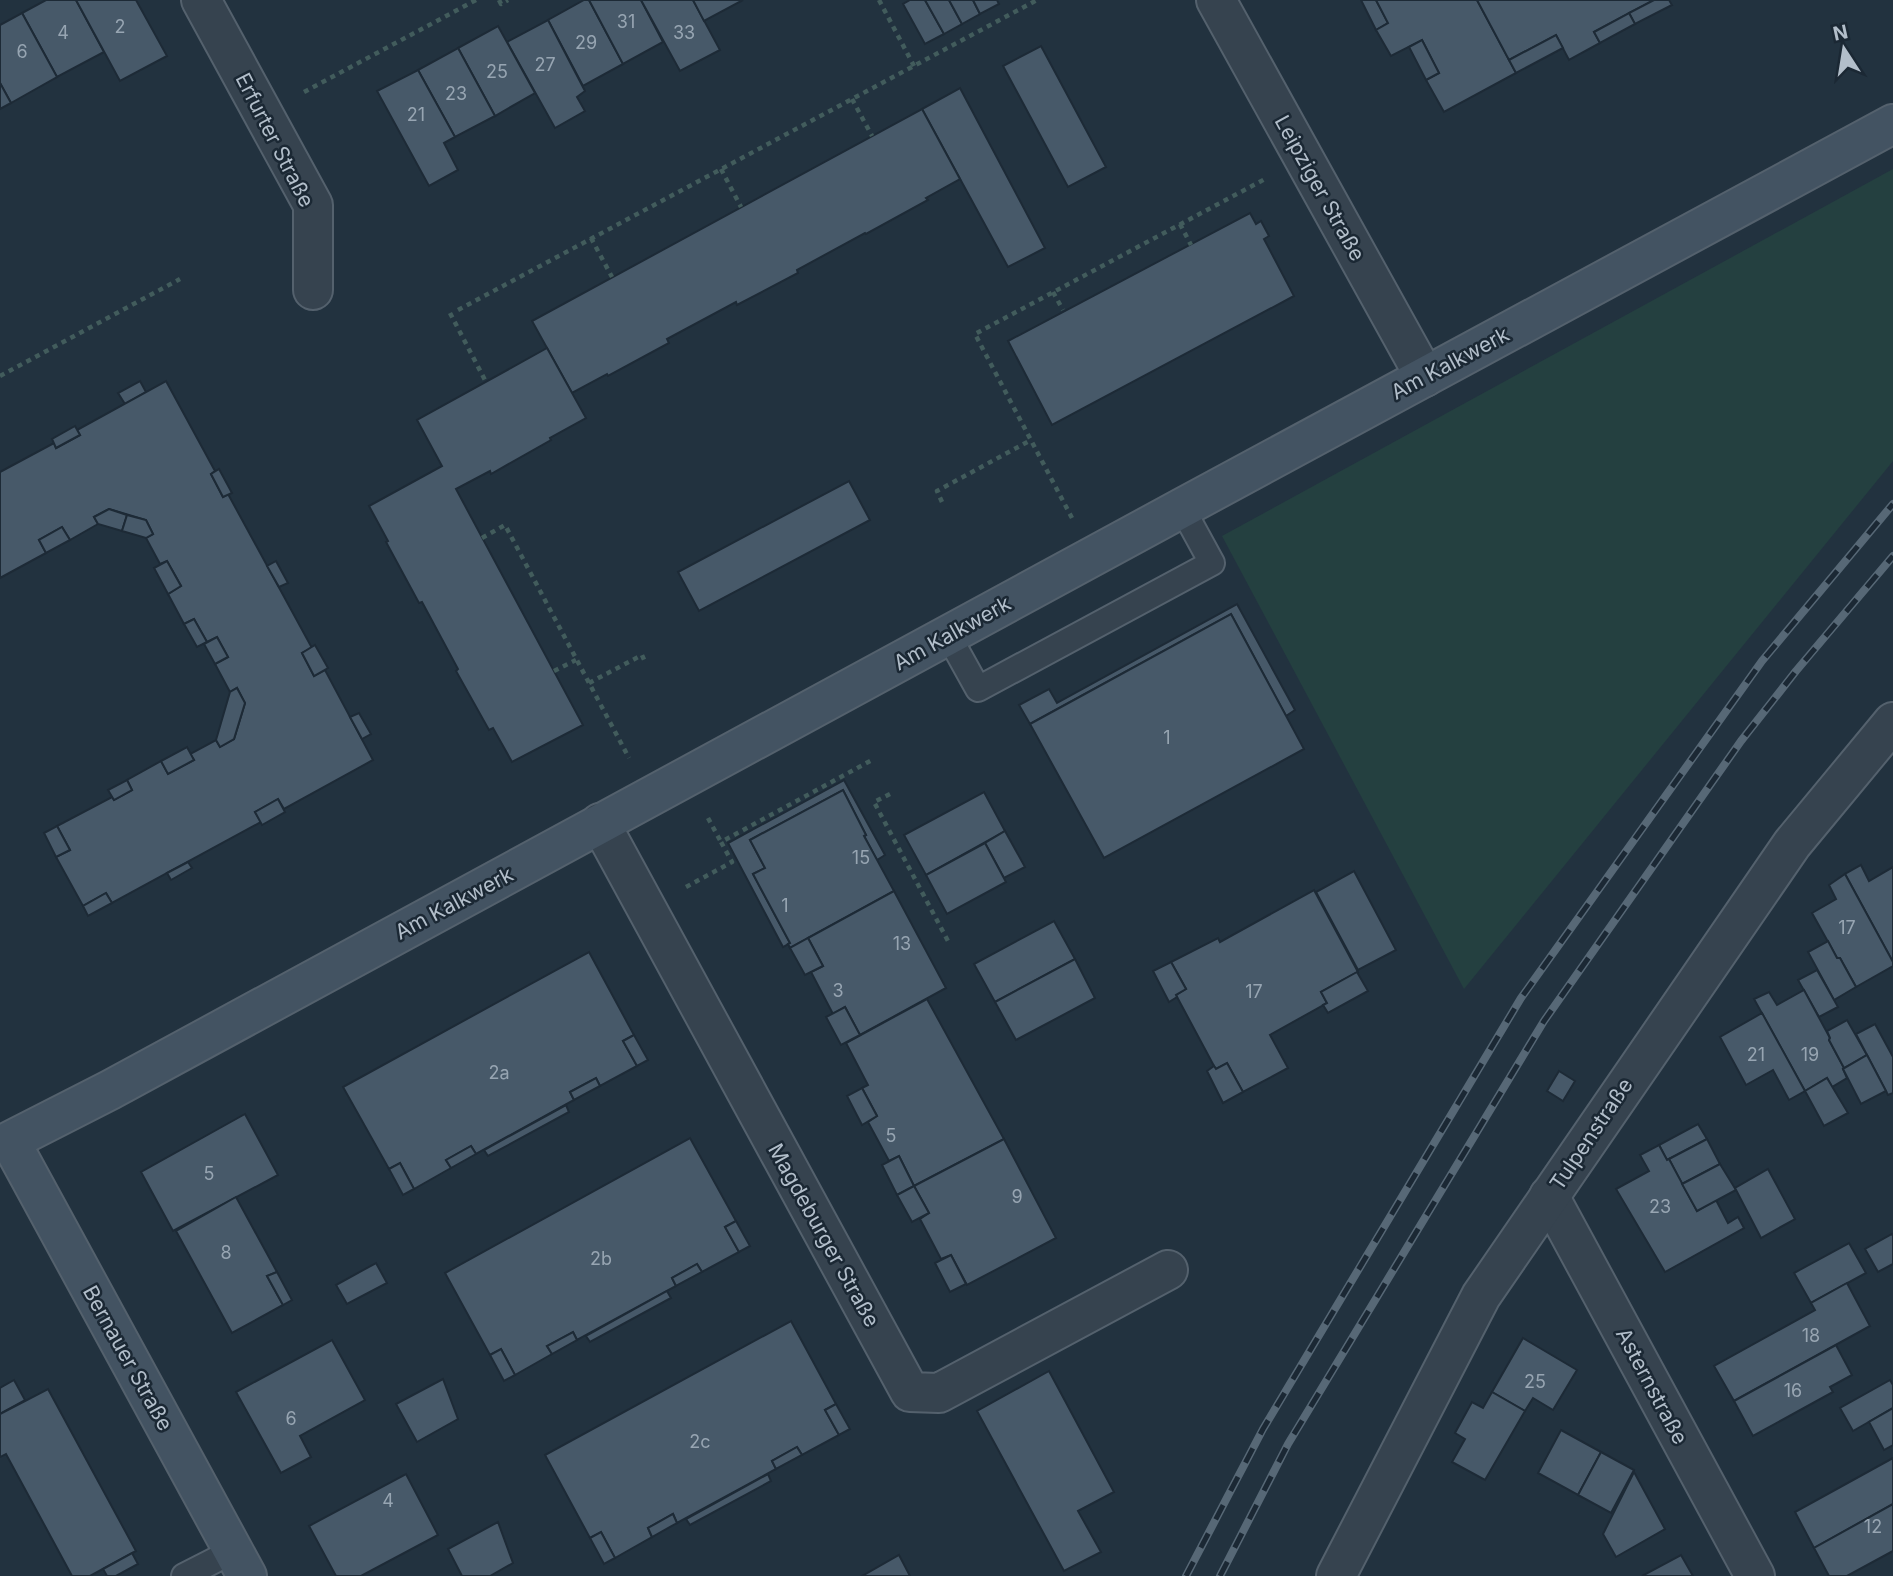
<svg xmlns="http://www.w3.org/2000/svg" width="1893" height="1576" font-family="Inter,sans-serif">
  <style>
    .green { fill: #244040 }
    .building { fill: #475969; stroke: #1d2a36; stroke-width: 2 }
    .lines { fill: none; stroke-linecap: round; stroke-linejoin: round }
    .lane-casing { stroke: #54616d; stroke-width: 28 }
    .street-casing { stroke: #54616d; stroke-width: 42 }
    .secondary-casing { stroke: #54616d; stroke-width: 42 }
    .path { stroke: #425c5c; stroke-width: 4.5; stroke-dasharray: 5 5; stroke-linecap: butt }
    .lane { stroke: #36434f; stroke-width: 24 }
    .street { stroke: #36434f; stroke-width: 38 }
    .secondary { stroke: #435362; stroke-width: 38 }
    .rail-casing { stroke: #576876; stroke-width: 8 }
    .rail { stroke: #1b2834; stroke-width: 5; stroke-dasharray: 16; stroke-linecap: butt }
    .labels { text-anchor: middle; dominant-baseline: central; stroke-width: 5; stroke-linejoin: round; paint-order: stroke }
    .number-label { font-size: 18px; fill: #97a5b2 }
    .street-label { font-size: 21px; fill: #b2beca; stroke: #1b2834 }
  </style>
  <rect width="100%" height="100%" fill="#22323f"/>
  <polygon class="green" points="1893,169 1893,461 1464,989 1222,536"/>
  <g class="building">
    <polygon points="46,0 76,0 104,52 57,77 22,13"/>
    <polygon points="76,0 136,0 167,56 120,81"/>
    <polygon points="584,0 589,0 623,64 583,86 548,20"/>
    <polygon points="589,0 641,0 663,42 623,64"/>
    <polygon points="641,0 693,0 720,50 680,71"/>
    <polygon points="693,0 743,0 704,21"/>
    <polygon points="910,0 925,0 944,34 925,44 903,4"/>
    <polygon points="925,0 949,0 962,24 944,34"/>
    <polygon points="949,0 973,0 980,14 962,24"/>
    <polygon points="973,0 997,0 999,4 980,14"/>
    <polygon points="1361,0 1376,0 1388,23 1376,30"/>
    <polygon points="1376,0 1477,0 1516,73 1444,112 1426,80 1439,73 1422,40 1391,56 1376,30 1388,23"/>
    <polygon points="1477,0 1654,0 1594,32 1600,43 1569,60 1556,35 1509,60"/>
    <polygon points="1654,0 1669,0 1672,5 1635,24 1629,13"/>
    <polygon points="22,13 57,77 11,103 0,83 0,25"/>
    <polygon points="1629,13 1635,24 1600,43 1594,32"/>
    <polygon points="548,20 585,91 577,97 585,111 555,128 507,42"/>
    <polygon points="498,26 535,93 495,116 458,48"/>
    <polygon points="1556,35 1563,48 1516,73 1509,60"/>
    <polygon points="1422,40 1439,73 1426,80 1409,47"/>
    <polygon points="1041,46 1106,167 1068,187 1003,66"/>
    <polygon points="458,48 495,116 455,137 418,70"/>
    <polygon points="418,70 455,137 444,143 458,170 429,186 377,91"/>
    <polygon points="0,83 11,103 0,109"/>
    <polygon points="960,88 1045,248 1008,267 922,109"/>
    <polygon points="922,109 960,179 926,198 928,200 866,234 865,233 797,270 798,273 737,305 736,302 667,339 669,343 608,376 607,374 572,393 532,321"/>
    <polygon points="1250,213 1256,224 1261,221 1269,236 1264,239 1294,296 1052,425 1008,341"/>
    <polygon points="547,348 586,418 550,438 551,440 491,474 490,471 456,489 583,725 512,762 493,728 489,730 456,671 458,669 422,602 419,603 386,542 388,541 369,506 442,466 417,420"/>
    <polygon points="140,381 146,392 125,404 118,393"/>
    <polygon points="166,381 215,471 211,474 223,497 228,494 312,648 302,653 314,676 325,670 373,760 284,809 278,799 255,812 261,822 112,903 106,893 83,906 56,857 70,850 57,826 112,797 114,800 132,790 127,780 161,761 168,774 194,760 190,754 216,740 220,747 234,739 245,703 237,688 230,692 215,664 228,657 217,637 207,642 194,619 184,624 168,594 181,586 167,561 160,564 146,538 153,534 146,520 109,509 94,517 98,524 70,540 62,527 39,540 46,553 0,578 0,472 54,443 56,448 80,435 77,430"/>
    <polygon points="75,426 80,435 56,448 52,439"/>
    <polygon points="219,469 232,493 223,497 211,474"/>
    <polygon points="849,481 870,520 699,611 678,572"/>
    <polygon points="109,509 127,515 122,531 98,524 94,517"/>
    <polygon points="127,515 146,520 153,534 146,538 122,531"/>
    <polygon points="62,527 70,540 46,553 39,540"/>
    <polygon points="167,561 181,586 168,594 154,568"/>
    <polygon points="276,561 288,583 279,587 267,566"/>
    <polygon points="1237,604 1295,710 1286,716 1231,614 1030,724 1019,705 1049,689 1057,703"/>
    <polygon points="1231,614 1304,749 1104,858 1030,724"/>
    <polygon points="194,619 207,642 197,647 184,624"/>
    <polygon points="217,637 228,657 215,664 204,644"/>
    <polygon points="315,645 328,668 314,676 302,653"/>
    <polygon points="237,688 245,703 234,739 220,747 216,740 230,692"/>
    <polygon points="359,713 371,734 362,739 350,717"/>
    <polygon points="187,747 194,760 168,774 161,761"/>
    <polygon points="127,780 132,790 114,800 108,790"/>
    <polygon points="844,780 885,855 877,860 864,836 866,835 843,790 750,840 765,868 753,874 790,943 783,947 728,843"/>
    <polygon points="843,790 866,835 864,836 894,891 790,948 788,944 790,943 753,874 765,868 750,840"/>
    <polygon points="984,792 1005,831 926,875 904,835"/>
    <polygon points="278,799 285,812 262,825 255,812"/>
    <polygon points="57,826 70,850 56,857 44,833"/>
    <polygon points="1005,831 1025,867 1004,878 985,843"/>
    <polygon points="985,843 1006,882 947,914 926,875"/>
    <polygon points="188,862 192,868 171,880 167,873"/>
    <polygon points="1861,865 1869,881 1893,867 1893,962 1845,874"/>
    <polygon points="1354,871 1396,950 1358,970 1316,892"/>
    <polygon points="1845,874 1893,962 1893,966 1856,987 1840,958 1837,958 1812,913 1836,899 1829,885"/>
    <polygon points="1314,890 1358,972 1321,992 1327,1003 1270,1035 1288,1068 1243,1092 1227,1063 1216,1069 1214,1066 1176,995 1186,989 1171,962 1218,938 1220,942"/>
    <polygon points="894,891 946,988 860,1035 845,1007 833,1014 811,972 823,966 808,938"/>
    <polygon points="106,893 112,903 88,916 83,906"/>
    <polygon points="1054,921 1075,959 995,1002 974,964"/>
    <polygon points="808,938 823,966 805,975 790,948"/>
    <polygon points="1828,941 1837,958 1840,958 1856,987 1834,1000 1808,952"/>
    <polygon points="589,952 634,1035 623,1041 637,1066 600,1086 596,1078 570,1092 574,1100 476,1154 471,1146 446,1160 451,1168 414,1189 400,1163 389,1169 343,1087"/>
    <polygon points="1075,959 1095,998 1016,1040 995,1002"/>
    <polygon points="1171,962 1186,989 1176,995 1177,997 1169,1002 1153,971"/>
    <polygon points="1817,970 1838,1007 1819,1017 1798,980"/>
    <polygon points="1357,972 1368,991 1328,1013 1323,1005 1327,1003 1321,992"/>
    <polygon points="1804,990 1830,1038 1829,1040 1844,1068 1843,1069 1847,1078 1832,1087 1827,1078 1805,1091 1754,999 1769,992 1777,1005"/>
    <polygon points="927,999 1004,1139 914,1186 899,1156 889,1161 868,1122 877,1116 862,1088 868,1085 846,1043"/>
    <polygon points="845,1007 860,1035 841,1045 826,1017"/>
    <polygon points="1762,1013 1805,1091 1789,1100 1773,1070 1746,1085 1720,1037"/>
    <polygon points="1847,1020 1867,1055 1844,1068 1829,1040 1830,1038 1827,1031"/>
    <polygon points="1875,1024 1893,1057 1893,1093 1888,1095 1856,1034"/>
    <polygon points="634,1035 648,1060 637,1066 623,1041"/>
    <polygon points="1867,1055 1886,1091 1861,1104 1843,1069"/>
    <polygon points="1227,1063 1243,1092 1223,1103 1207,1071 1214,1066 1216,1069"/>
    <polygon points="1559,1071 1575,1081 1563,1101 1547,1091"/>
    <polygon points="596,1078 600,1086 574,1100 570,1092"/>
    <polygon points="1827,1078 1848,1113 1824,1126 1805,1091"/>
    <polygon points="862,1088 877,1116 862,1125 847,1096"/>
    <polygon points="566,1105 569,1112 488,1156 484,1150"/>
    <polygon points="245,1114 278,1175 173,1231 141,1172"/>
    <polygon points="1698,1124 1707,1139 1667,1160 1659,1145"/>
    <polygon points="690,1138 736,1221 725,1227 739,1252 702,1272 697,1264 672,1278 676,1286 577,1340 573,1332 547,1346 552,1354 515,1375 501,1349 490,1355 445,1273"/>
    <polygon points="1004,1139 1056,1238 967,1285 951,1255 941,1259 920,1219 929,1213 914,1186"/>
    <polygon points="1707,1139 1720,1164 1682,1184 1669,1159"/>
    <polygon points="1659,1145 1667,1160 1669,1159 1697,1211 1716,1200 1728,1223 1738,1217 1744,1228 1665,1272 1616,1189 1649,1171 1640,1155"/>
    <polygon points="471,1146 476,1154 451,1168 446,1160"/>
    <polygon points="899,1156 914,1186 897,1195 882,1165"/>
    <polygon points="400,1163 414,1189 403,1195 389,1169"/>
    <polygon points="1720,1164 1736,1190 1697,1211 1682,1184"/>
    <polygon points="1768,1169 1795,1219 1761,1238 1735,1188"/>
    <polygon points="914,1186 929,1213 912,1222 897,1195"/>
    <polygon points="236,1197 277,1272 267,1276 283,1305 232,1333 176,1231"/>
    <polygon points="736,1221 750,1246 739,1252 725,1227"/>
    <polygon points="1892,1234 1893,1236 1893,1264 1878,1272 1865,1249"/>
    <polygon points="1849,1243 1866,1273 1811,1303 1794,1273"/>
    <polygon points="951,1255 966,1284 950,1292 935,1263"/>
    <polygon points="376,1263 387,1283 347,1304 336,1285"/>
    <polygon points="697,1264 702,1272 676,1286 672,1278"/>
    <polygon points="277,1272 292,1300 283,1305 267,1276"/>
    <polygon points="1847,1283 1870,1326 1734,1401 1714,1366 1815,1310 1811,1303"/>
    <polygon points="667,1291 671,1298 590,1342 586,1336"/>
    <polygon points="791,1321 836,1404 825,1410 839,1435 802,1455 797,1447 772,1461 776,1469 677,1523 673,1514 648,1528 652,1537 615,1558 601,1532 590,1538 545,1455"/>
    <polygon points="573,1332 577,1340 552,1354 547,1346"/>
    <polygon points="1523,1338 1577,1370 1553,1410 1533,1398 1525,1411 1492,1392"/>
    <polygon points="332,1340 365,1400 300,1436 311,1457 281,1473 236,1392"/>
    <polygon points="1836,1345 1852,1375 1830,1387 1833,1392 1753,1436 1734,1401"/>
    <polygon points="501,1349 515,1375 504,1381 490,1355"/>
    <polygon points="1049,1371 1114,1492 1078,1511 1101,1552 1064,1571 977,1411"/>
    <polygon points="443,1379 458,1419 417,1442 396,1404"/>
    <polygon points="14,1380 25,1400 0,1414 0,1388"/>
    <polygon points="1890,1380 1893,1385 1893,1408 1853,1431 1840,1408"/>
    <polygon points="48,1389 136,1551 90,1576 72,1576 6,1454 0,1457 0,1414"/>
    <polygon points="1492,1392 1525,1411 1485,1480 1452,1462 1465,1439 1455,1433 1472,1402 1483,1408"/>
    <polygon points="836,1404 850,1429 839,1435 825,1410"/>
    <polygon points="1893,1408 1893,1445 1884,1450 1869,1422"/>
    <polygon points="1561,1430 1601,1452 1578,1495 1538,1473"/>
    <polygon points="797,1447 802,1455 776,1469 772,1461"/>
    <polygon points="1601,1452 1634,1470 1611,1513 1578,1495"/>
    <polygon points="1893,1458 1893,1504 1814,1548 1795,1512"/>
    <polygon points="1634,1472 1665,1529 1616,1557 1603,1534"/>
    <polygon points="406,1474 438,1535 361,1576 336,1576 309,1526"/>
    <polygon points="768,1474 771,1481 690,1525 686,1519"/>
    <polygon points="1893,1504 1893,1551 1847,1576 1829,1576 1814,1548"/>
    <polygon points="673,1514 677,1523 652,1537 648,1528"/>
    <polygon points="498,1522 513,1563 490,1576 462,1576 448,1549"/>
    <polygon points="601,1532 615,1558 604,1564 590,1538"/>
    <polygon points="132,1553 138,1564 116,1576 107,1576 103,1569"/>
    <polygon points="899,1555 910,1576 862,1576"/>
    <polygon points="1681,1555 1693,1576 1642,1576"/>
  </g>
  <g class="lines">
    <g class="lane-casing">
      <g id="lane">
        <polyline points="948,635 978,689 1212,563 1182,508"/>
        <polyline points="184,1576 233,1551"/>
      </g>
    </g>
    <g class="street-casing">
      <g id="street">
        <polyline points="201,0 313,205 313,290"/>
        <polyline points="1216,0 1425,377"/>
        <polyline points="600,823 910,1392 939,1393 1168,1270"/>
        <polyline points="1549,1196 1755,1576"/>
        <polyline points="1336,1576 1481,1296 1792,844 1893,722"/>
      </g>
    </g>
    <g class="secondary-casing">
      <polyline id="secondary" points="247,1576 10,1141 110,1090 1182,508 1893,124"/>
    </g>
    <g class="path">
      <polyline points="499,0 501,4 508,0"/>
      <polyline points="879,0 914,66"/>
      <polyline points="304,92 476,0"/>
      <polyline points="852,99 872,136"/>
      <polyline points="721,169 741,207"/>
      <polyline points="1180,224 1191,245"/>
      <polyline points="591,238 612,277"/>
      <polyline points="1053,292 1063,310"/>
      <polyline points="458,310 1037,0"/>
      <polyline points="450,313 486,382"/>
      <polyline points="0,376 180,279"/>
      <polyline points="942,502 937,491 1031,440"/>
      <polyline points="1072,518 975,334 1265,179"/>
      <polyline points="482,538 505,525 629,758"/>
      <polyline points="554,671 576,660"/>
      <polyline points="589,683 642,655 645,662"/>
      <polyline points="890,794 874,802 948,941"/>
      <polyline points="708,818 721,842"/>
      <polyline points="686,887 732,862 721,842 872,760"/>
    </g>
    <use href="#lane" class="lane"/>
    <use href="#street" class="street"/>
    <use href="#secondary" class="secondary"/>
    <g class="rail-casing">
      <g id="rail">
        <polyline points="1186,1576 1263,1429 1521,998 1762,661 1893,504"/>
        <polyline points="1220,1576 1288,1444 1544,1021 1741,741 1796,671 1893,556"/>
      </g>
    </g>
    <use href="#rail" class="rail"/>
  </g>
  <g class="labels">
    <g class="number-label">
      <text x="626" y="21">31</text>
      <text x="120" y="26">2</text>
      <text x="63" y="32">4</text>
      <text x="684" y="32">33</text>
      <text x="586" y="42">29</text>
      <text x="22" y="51">6</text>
      <text x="545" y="64">27</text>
      <text x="497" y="71">25</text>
      <text x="456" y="93">23</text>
      <text x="416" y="114">21</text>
      <text x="1167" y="737">1</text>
      <text x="861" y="857">15</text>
      <text x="785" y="905">1</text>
      <text x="1847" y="927">17</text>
      <text x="902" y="943">13</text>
      <text x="838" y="990">3</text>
      <text x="1254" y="991">17</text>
      <text x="1756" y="1054">21</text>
      <text x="1810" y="1054">19</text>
      <text x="499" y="1072">2a</text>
      <text x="891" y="1135">5</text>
      <text x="209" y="1173">5</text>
      <text x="1017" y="1196">9</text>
      <text x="1660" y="1206">23</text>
      <text x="226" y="1252">8</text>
      <text x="601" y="1258">2b</text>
      <text x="1811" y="1335">18</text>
      <text x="1535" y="1381">25</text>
      <text x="1793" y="1390">16</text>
      <text x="291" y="1418">6</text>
      <text x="700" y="1441">2c</text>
      <text x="388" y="1500">4</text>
      <text x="1873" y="1526">12</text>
    </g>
    <g class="street-label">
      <text transform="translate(275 140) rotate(63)">Erfurter Straße</text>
      <text transform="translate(1320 188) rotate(61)">Leipziger Straße</text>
      <text transform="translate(1450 363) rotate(-28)">Am Kalkwerk</text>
      <text transform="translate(952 633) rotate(-29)">Am Kalkwerk</text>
      <text transform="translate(454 903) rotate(-28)">Am Kalkwerk</text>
      <text transform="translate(1591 1134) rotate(-56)">Tulpenstraße</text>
      <text transform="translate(824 1235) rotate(61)">Magdeburger Straße</text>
      <text transform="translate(128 1358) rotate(61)">Bernauer Straße</text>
      <text transform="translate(1652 1386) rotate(62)">Asternstraße</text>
    </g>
  </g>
  <g transform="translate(1844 49) rotate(348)" stroke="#1b2834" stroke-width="5" paint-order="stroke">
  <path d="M0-5L12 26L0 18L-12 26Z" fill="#b2beca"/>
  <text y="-10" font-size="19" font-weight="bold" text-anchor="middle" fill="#b2beca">N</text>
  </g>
</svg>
